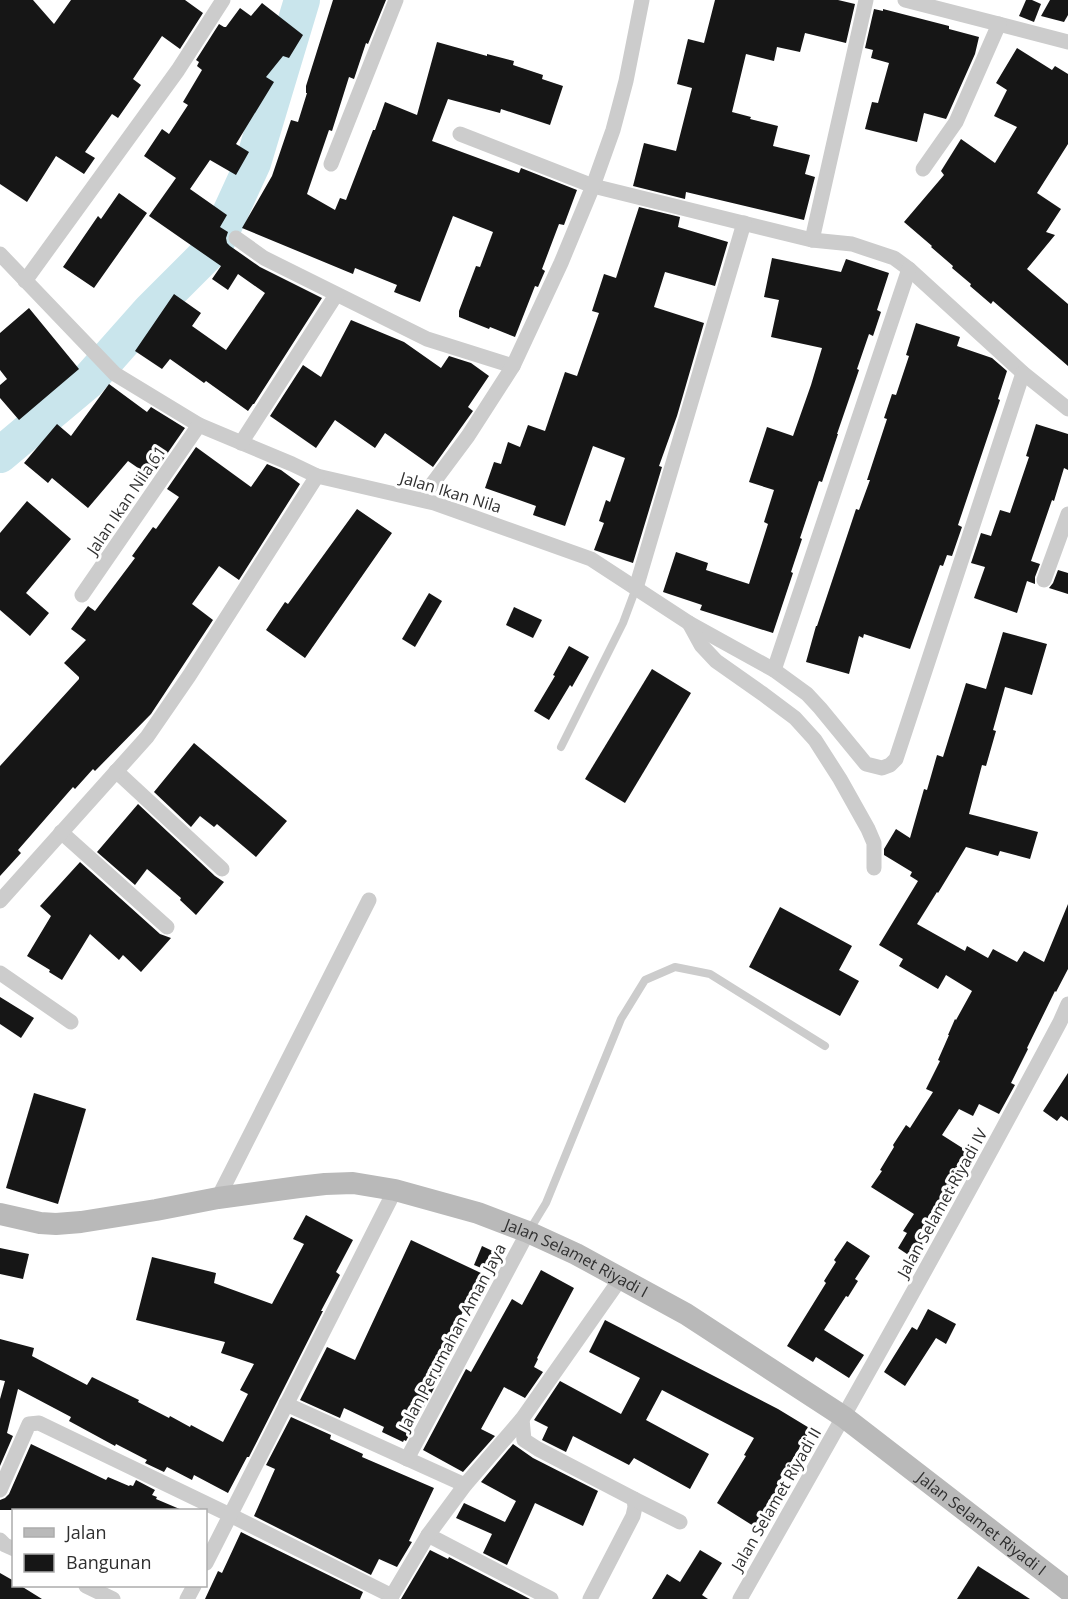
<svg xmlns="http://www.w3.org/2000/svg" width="1068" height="1599" font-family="'Open Sans',sans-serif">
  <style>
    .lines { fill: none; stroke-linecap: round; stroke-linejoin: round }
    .river { stroke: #c9e5ec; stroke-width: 36 }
    .building { fill: #161616 }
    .lane { stroke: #ccc; stroke-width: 8 }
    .street { stroke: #ccc; stroke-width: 15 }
    .secondary { stroke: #b9b9b9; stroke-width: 22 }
    .labels { text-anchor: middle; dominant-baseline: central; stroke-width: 6; stroke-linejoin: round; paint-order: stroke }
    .street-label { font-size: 16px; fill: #2f2f2f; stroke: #fff }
  </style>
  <rect width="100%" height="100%" fill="#fff"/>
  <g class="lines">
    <polyline class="river" points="0,455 87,382 150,311 215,246 253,163 302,0"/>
  </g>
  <g class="building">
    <polygon points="0,0 33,0 54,24 71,0 185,0 203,13 180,49 162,36 133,79 141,85 118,118 112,114 85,152 95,158 84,174 56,156 27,202 0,184"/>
    <polygon points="333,0 386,0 368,44 366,43 354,79 349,77 332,131 329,130 307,194 335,210 340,198 346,200 373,130 375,130 385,102 417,115 437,42 487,56 487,54 514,61 513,65 543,75 542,79 563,86 550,125 501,109 500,113 448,99 432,141 519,173 521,168 577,190 564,225 559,224 542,269 545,271 538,287 535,286 515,337 490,327 489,329 459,317 459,311 476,266 480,267 493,232 453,216 420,302 394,292 397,285 355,268 353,274 242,228 272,176 291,120 298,122 307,93 306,93 306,86"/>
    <polygon points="715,0 838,0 855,4 846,43 805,33 800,52 777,47 774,61 746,54 732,112 751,117 750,119 778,126 773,146 810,155 805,174 815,177 804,220 686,192 685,199 633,186 644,143 676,151 692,88 677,84 688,39 704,43"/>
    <polygon points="1026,0 1032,0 1041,4 1034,22 1019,16"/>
    <polygon points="1050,0 1068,0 1068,15 1064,22 1041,16"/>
    <polygon points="262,3 303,35 289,58 283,56 266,77 274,82 236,144 249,152 236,175 210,160 190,189 227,215 220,227 228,232 226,238 227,243 230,246 260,267 322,298 254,404 253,404 248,411 206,381 204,383 170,359 162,369 135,351 174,294 201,313 192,326 226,350 265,293 238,274 228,290 212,279 221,266 149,216 176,178 144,156 162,129 169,134 188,105 183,102 202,70 197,66 199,62 196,60 219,24 224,27 226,27 240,8 251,16"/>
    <polygon points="874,9 883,11 883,9 949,26 949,29 979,37 975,54 947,117 946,119 924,113 917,142 865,129 872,102 878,103 889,63 871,58 873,50 865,48"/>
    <polygon points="1017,48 1052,70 1055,66 1068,74 1068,144 1037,193 1061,209 1046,232 1055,235 1027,269 1068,304 1068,366 993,301 991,304 970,286 971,284 952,268 953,266 931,247 932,246 904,222 944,175 941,171 961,139 995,163 1017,127 994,116 1007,90 996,83"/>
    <polygon points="119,193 147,213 94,288 63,267 98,216 101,219"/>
    <polygon points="639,207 680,217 678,227 728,242 715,286 665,272 654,307 704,323 677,416 659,466 662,467 633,563 594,550 604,523 599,521 606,500 610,502 625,458 593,446 565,526 533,515 536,506 485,488 494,462 501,464 508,442 520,447 528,425 545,431 565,372 577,376 599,313 592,311 604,274 616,278"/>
    <polygon points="772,258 841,272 846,259 889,273 877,310 881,312 873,336 869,334 857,369 859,370 837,434 838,434 822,482 819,481 800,538 802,539 791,572 793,573 773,633 700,610 702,605 663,592 676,552 708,563 706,570 749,584 768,524 764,522 774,490 749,482 767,427 793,436 811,385 822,348 771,337 779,300 764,297"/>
    <polygon points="29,308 79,369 19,420 0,398 0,385 7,379 0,370 0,333"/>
    <polygon points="351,320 404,342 441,368 449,356 471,363 489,376 468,407 473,411 433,467 385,433 375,448 335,420 316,448 270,416 303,365 321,377"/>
    <polygon points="916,323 960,337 957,346 992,358 1007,371 998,399 1000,400 958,525 962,527 952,556 947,555 943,566 940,565 910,649 864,634 863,638 859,636 849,674 806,662 816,626 817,626 856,509 859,510 870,480 867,480 887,419 884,418 892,394 896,395 909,356 906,355"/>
    <polygon points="109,384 147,412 151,407 185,428 151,477 128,461 88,508 52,478 48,483 24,463 57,424 71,436"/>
    <polygon points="1036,424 1068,434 1068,470 1064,468 1054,501 1052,500 1031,561 1040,564 1035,577 1035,584 1027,581 1017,613 974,598 985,567 971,563 981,533 991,536 1000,510 1010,513 1029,457 1026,456"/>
    <polygon points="196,447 251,487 267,464 281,470 300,484 239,580 219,566 192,604 213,620 151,714 95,771 93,769 75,789 73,787 18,850 21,853 0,876 0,766 79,679 79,677 64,663 86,640 71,629 88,606 95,611 135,558 132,556 153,527 156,529 179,497 167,489"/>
    <polygon points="27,501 71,539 26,593 49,613 30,636 0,610 0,533"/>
    <polygon points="357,509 392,533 305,658 266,630 285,602 288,604"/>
    <polygon points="1058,570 1068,573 1068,594 1049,588 1053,583"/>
    <polygon points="429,593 442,601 415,647 402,639"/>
    <polygon points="514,607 542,620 533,638 506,625"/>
    <polygon points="1003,632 1047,644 1032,695 1005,687 993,730 996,731 986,766 982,765 969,814 1038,832 1030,859 1000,851 998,856 966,847 938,893 937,892 917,924 965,951 967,946 988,958 993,949 1017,962 1024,951 1044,962 1068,904 1068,969 1056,992 1055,991 1027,1048 1028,1049 1011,1083 1015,1085 999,1114 979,1104 973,1116 959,1109 942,1135 975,1156 935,1218 938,1219 922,1245 924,1247 916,1260 898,1248 907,1233 903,1231 914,1214 871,1187 882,1171 880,1170 894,1147 893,1145 906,1125 910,1128 933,1092 926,1089 940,1061 938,1060 949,1035 948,1035 955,1019 956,1020 972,991 946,975 938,989 899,966 903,959 879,945 918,881 910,876 912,872 884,855 884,849 896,829 910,838 924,789 927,790 937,755 943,757 966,683 986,689"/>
    <polygon points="569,646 589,657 572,687 570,685 549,720 534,711 555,676 553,675"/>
    <polygon points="652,669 691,693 625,803 585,779"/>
    <polygon points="194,743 287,821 256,857 217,824 214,827 200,816 191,827 154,792"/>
    <polygon points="138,804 215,876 224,882 196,915 180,900 181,898 147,869 135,885 97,852"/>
    <polygon points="80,862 160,934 171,938 141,972 123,955 119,960 90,934 62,980 49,972 50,970 27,956 51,916 40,906"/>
    <polygon points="780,907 852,946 839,970 859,981 840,1016 749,967"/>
    <polygon points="0,997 34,1018 21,1038 0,1024"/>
    <polygon points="1068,1073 1068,1121 1061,1116 1057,1121 1043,1111"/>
    <polygon points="34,1093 86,1109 58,1204 6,1188"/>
    <polygon points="306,1215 353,1240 336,1272 340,1275 321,1311 323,1311 249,1457 247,1457 228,1493 194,1475 192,1480 167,1467 164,1472 145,1463 147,1460 116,1444 115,1446 93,1434 69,1421 71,1417 18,1389 7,1433 13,1436 0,1466 0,1399 5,1381 0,1380 0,1339 34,1348 32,1356 87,1385 92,1377 139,1400 138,1402 169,1418 170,1416 190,1427 191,1425 223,1442 248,1394 240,1390 254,1364 221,1353 225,1342 136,1320 152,1257 216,1273 214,1283 272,1304 304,1244 293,1239"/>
    <polygon points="411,1240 481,1273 442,1356 449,1360 406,1441 404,1440 403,1442 382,1432 384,1427 344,1408 340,1418 300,1400 327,1347 355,1360"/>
    <polygon points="847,1241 870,1256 855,1279 858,1281 848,1297 846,1296 824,1330 864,1355 849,1378 816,1357 813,1362 787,1346 826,1283 824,1281 836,1262 834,1260"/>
    <polygon points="482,1246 499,1254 491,1272 474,1265"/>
    <polygon points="0,1248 29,1254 23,1279 0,1274"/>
    <polygon points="541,1270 574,1288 537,1358 538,1359 534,1367 543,1372 525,1398 504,1387 481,1429 495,1436 463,1472 423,1450 466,1369 471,1372 512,1299 522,1305"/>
    <polygon points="928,1309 956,1324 946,1344 936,1338 905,1386 884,1372 912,1327 917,1330"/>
    <polygon points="605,1320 778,1409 811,1429 778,1483 781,1485 755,1527 717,1503 746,1456 744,1455 754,1438 662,1390 646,1420 709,1454 690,1489 634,1458 629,1465 573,1436 566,1452 542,1440 548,1427 534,1420 560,1381 621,1414 640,1378 589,1352"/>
    <polygon points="291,1417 331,1435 330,1439 363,1454 362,1457 434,1488 409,1541 412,1542 397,1567 379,1559 371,1575 254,1516 275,1469 266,1465"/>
    <polygon points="31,1444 106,1480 108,1477 129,1486 130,1485 133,1486 136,1480 155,1490 152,1495 157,1497 156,1499 182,1510 0,1510 0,1500 5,1498 9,1494"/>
    <polygon points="513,1444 533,1458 598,1491 583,1526 535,1503 507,1565 483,1553 492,1534 456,1518 464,1503 505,1522 516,1501 481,1482"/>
    <polygon points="241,1532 363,1592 360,1599 205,1599 218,1571 222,1573"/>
    <polygon points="430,1550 448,1559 449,1557 530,1599 401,1599"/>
    <polygon points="700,1550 722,1563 702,1595 708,1599 652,1599 667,1574 680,1582"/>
    <polygon points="978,1566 1030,1599 957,1599"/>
    <polygon points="0,1573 14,1581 14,1586 21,1586 42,1599 0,1599"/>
  </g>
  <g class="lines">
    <g class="lane">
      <polyline points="561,747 623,623 636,588"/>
      <polyline points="529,1231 546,1203 621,1019 645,980 675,967 710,974 825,1046"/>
    </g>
    <g class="street">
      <polyline points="905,0 1068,42"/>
      <polyline points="460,134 593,186 812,240 852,244 894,258 909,269 1023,373 1068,409"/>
      <polyline points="331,164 396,0"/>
      <polyline points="923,169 956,122 999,24"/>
      <polyline points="236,238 264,258 427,339 513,366"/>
      <polyline points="812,240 866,0"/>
      <polyline points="0,254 115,374 199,425 292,464 317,476 434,503 591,559 689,623 774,670 807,694 820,708 866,764 882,768 890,765 896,759 1023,373"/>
      <polyline points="25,281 178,70 223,0"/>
      <polyline points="241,443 336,295"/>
      <polyline points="421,499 468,436 513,366 561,263 593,186 613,130 626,81 642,0"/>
      <polyline points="1044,580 1068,514"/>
      <polyline points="636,588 744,223"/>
      <polyline points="82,595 199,425"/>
      <polyline points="689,623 701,645 716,661 763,694 795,718 815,740 840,779 868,829 874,843 874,868"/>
      <polyline points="774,670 909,269"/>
      <polyline points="116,771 222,869"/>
      <polyline points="61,832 167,927"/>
      <polyline points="0,901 147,737 189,676 317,476"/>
      <polyline points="0,973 71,1022"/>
      <polyline points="218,1198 369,900"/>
      <polyline points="286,1404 465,1485"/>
      <polyline points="522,1419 524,1440 538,1449 634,1499 635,1507 633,1516 590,1599"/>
      <polyline points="407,1459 528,1232"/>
      <polyline points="0,1490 29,1424 39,1423 230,1515 392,1596"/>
      <polyline points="634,1499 680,1522"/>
      <polyline points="428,1535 551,1599"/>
      <polyline points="0,1540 5,1545 14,1549"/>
      <polyline points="206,1563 395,1190"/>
      <polyline points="86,1586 113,1599"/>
      <polyline points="187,1599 194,1586"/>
      <polyline points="390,1599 428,1535 465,1485 522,1419 621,1278"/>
      <path d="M740,1599C849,1408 957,1216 1060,1022L1068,1004"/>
    </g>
    <path class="secondary" id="s1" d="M0,1214L40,1223L56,1224L81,1222L156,1210L218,1198L299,1187L325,1184L353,1183L395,1190L478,1213L528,1232L576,1254L686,1314L844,1417L1068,1590"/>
  </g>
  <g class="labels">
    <g class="street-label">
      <text transform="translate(451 492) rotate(17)">Jalan Ikan Nila</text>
      <text transform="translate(126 500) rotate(-56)">Jalan Ikan Nila 61</text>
      <text transform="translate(942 1203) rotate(-61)">Jalan Selamet Riyadi IV</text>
      <text stroke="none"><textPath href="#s1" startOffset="594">Jalan Selamet Riyadi I</textPath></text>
      <text transform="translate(452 1337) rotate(-62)">Jalan Perumahan Aman Jaya</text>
      <text transform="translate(776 1499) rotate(-60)">Jalan Selamet Riyadi II</text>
      <text stroke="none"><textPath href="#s1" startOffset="1080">Jalan Selamet Riyadi I</textPath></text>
    </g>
  </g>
  <rect x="12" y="1509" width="195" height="78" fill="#ffffff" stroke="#acacac" stroke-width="1.5"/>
  <rect x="24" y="1528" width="30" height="9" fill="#b9b9b9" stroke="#acacac" stroke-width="1.5"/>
  <text x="66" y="1539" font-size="18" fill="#2f2f2f">Jalan</text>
  <rect x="24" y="1554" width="30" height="18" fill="#161616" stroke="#acacac" stroke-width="1.5"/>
  <text x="66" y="1569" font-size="18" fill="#2f2f2f">Bangunan</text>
</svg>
